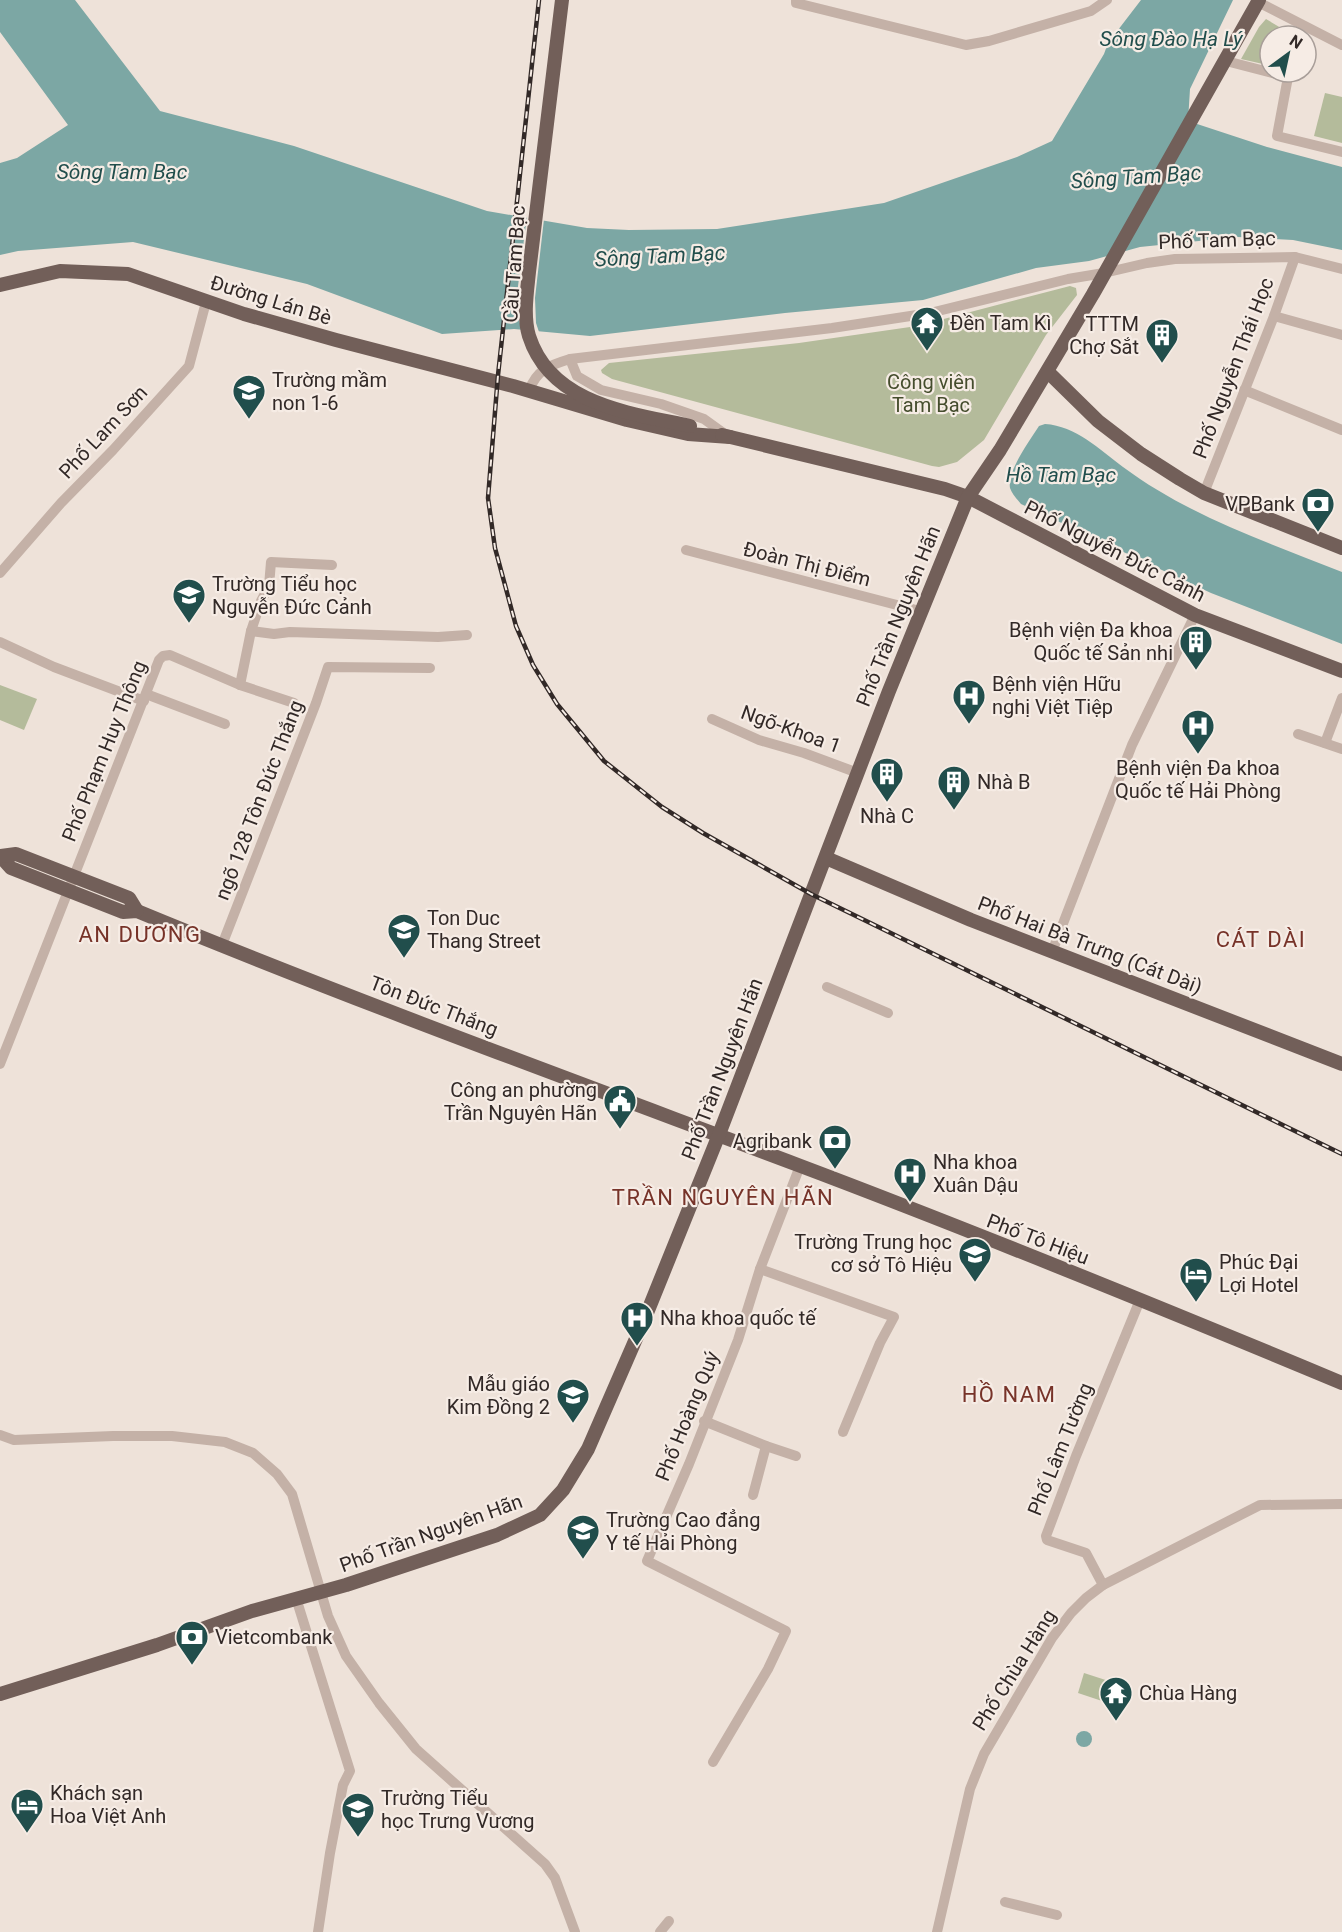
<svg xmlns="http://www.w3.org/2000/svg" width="1342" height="1932" font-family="Roboto,sans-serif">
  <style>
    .green { fill: #b4bb9b }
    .water { fill: #7ca7a4 }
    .pier { fill: #eee2d9 }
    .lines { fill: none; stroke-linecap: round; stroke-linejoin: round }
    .minor { stroke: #c4b1a7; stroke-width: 10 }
    .major { stroke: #725f59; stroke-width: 14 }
    .rail-casing { stroke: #322927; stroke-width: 4.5 }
    .rail { stroke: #f6ece5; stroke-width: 2; stroke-dasharray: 7; stroke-linecap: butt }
    .major-bridge { stroke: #725f59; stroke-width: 14 }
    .labels { text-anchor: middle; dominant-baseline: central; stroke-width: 4.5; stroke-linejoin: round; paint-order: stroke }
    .street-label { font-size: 20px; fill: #322927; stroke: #f6ece5 }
    .poi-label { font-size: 20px; fill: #322927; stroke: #f6ece5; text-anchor: start }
    .park-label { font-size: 20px; fill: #454d2d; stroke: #f6ece5 }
    .water-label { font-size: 21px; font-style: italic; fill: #214e4c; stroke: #f6ece5 }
    .quarter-label { font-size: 22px; letter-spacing: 1.5px; fill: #773329; stroke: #f6ece5 }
  </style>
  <rect width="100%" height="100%" fill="#eee2d9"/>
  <g class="green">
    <polygon points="1266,19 1281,28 1279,36 1270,36 1270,54 1263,64 1241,59 1259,27"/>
    <polygon points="1325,93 1342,97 1342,143 1314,136"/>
    <polygon points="1070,286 1076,288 1077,295 1046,335 984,440 957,462 939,467 932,466 612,379 602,373 601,370 609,363 799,343 917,326"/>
    <polygon points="0,685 37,699 24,730 0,720"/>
    <polygon points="1084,1673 1121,1685 1114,1705 1078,1693"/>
  </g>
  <g class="water">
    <polygon points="0,0 75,0 160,111 294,146 487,211 587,228 629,230 717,229 884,203 1017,157 1052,141 1104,54 1108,43 1141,0 1233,0 1190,89 1188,121 1267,147 1342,167 1342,250 1293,240 1238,237 1140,247 1089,261 1036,268 923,300 785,313 590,336 514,329 442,334 307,284 133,242 18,251 0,255 0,163 17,158 68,125 0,32"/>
    <path d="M1045,424C1076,426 1099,449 1123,467C1189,516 1267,542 1342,572V644L1211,593L1021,504C1017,499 1012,494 1010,488C1007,471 1030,440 1039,426Z"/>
    <circle cx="1084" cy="1739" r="8"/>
  </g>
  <polygon class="pier" points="527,216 544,219 535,298 536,323 540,335 523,333 518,317 517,294"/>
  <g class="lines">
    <g class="minor">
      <polyline points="796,0 796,3 966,45 989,41 1091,11 1107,0"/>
      <polyline points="1258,2 1342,45"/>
      <polyline points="1226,61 1288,77 1277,136 1342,152"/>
      <polyline points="1274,316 1342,335"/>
      <polyline points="570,359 577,376 601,390 661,404 704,419 729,437"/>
      <polyline points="1244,390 1342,430"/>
      <path d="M529,391C536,370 550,365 570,359L832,328L930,313L1068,279L1104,273L1147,263L1175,259L1295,257L1342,269"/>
      <polyline points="1204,493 1274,316 1295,257"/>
      <polyline points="686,550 920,611"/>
      <polyline points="0,573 61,503 113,450 189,366 206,302"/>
      <polyline points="251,631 274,634 290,632 438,637 467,635"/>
      <polyline points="0,642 54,667 144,701"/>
      <polyline points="240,685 251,631 261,601 269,586 271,562 332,565"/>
      <polyline points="146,694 225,724"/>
      <polyline points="712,719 759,740 804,753 858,773"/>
      <polyline points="1298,734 1342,749"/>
      <polyline points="1325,743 1342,698"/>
      <polyline points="222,945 316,703 328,667 430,668"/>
      <polyline points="1052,952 1132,745 1195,615"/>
      <polyline points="827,987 888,1013"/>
      <polyline points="0,1064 159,660 163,656 170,655 240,685 294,703"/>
      <polyline points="760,1269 894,1317 880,1343 843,1432"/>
      <polyline points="704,1421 766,1446 796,1456"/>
      <polyline points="0,1435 14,1440 113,1436 172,1436 225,1442 253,1453 277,1474 292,1494 328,1616 346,1656 379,1703 416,1749 545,1864 555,1878 575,1932"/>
      <polyline points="753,1495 766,1446"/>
      <polyline points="1103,1585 1086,1553 1047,1540 1046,1536 1076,1456 1140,1300"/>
      <polyline points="296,1598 350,1771 343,1785 330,1853 318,1932"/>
      <polyline points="713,1762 768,1669 786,1631 647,1561 689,1464 738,1340 760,1269 800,1166"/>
      <polyline points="1005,1902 1057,1915"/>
      <polyline points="660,1932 669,1921"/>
      <polyline points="937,1932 970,1789 984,1754 1052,1638 1071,1613 1086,1598 1103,1585 1260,1505 1342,1504"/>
    </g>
    <g class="major">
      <polyline points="0,285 60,271 128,274 244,314 336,340 513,386 627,420 688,434 730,437"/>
      <polyline points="1048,372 1098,421 1141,454 1180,479 1204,493 1342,548"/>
      <polyline points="722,435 945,489 968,497 1195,615 1342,671"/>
      <path d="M0,856L11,868L123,912L137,911C355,1001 577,1082 798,1165C981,1234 1162,1308 1342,1383"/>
      <polyline points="1,856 16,854 129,898 137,911"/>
      <polyline points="826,858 971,920 1342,1064"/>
      <polyline points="0,1694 157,1645 252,1611 346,1585 497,1535 540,1515 563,1490 588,1449 645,1318 718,1137 889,691 968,497 1000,450 1093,294 1259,0"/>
    </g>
    <g class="rail-casing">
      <polyline id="rail" points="539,0 498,375 488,498 495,548 516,626 533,665 557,704 604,761 662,807 703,833 811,894 1342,1154"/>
    </g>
    <use href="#rail" class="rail"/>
    <path class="major-bridge" d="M562,0L529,272C527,292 523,316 529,336C551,405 631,413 690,426"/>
  </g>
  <defs>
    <g id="temple-pin" transform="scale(1.725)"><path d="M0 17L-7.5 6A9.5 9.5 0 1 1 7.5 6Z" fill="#214e4c" stroke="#f6ece5"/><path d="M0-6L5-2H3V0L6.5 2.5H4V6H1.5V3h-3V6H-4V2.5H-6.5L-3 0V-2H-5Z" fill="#fff"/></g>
    <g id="building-pin" transform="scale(1.725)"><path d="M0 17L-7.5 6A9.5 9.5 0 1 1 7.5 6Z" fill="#214e4c" stroke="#f6ece5"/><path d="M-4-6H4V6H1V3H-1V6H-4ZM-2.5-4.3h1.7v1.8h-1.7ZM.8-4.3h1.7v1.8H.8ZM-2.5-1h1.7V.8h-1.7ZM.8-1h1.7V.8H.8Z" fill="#fff"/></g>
    <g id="school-pin" transform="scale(1.725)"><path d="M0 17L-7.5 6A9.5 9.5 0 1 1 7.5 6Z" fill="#214e4c" stroke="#f6ece5"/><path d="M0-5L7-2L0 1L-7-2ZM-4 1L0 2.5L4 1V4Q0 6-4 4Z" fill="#fff"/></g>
    <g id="bank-pin" transform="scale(1.725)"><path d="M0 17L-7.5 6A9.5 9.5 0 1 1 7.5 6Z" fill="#214e4c" stroke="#f6ece5"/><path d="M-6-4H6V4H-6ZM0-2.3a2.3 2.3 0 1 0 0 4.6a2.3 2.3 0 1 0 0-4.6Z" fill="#fff"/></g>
    <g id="hospital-pin" transform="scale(1.725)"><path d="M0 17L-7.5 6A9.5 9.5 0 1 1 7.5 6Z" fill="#214e4c" stroke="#f6ece5"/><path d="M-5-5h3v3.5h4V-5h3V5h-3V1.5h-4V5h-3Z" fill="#fff"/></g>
    <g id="civic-pin" transform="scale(1.725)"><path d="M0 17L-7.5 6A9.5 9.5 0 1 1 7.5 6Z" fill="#214e4c" stroke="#f6ece5"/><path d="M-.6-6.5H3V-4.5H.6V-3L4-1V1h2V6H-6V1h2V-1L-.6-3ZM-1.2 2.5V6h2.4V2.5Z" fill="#fff"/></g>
    <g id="hotel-pin" transform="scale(1.725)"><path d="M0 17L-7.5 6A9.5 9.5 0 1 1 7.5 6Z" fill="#214e4c" stroke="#f6ece5"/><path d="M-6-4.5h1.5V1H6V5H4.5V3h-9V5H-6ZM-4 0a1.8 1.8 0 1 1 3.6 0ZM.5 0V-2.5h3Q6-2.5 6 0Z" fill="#fff"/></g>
    <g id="university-pin" transform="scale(1.725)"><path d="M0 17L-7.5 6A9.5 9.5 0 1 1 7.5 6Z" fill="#214e4c" stroke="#f6ece5"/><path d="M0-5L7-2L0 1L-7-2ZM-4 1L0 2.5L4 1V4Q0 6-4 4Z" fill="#fff"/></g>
  </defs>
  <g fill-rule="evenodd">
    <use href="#temple-pin" x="927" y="323"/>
    <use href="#building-pin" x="1162" y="335"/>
    <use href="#school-pin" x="249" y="391"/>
    <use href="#bank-pin" x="1318" y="504"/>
    <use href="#school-pin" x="189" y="595"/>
    <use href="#building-pin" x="1196" y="642"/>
    <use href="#hospital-pin" x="969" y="696"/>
    <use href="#hospital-pin" x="1198" y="726"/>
    <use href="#building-pin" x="887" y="774"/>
    <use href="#building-pin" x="954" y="782"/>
    <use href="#school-pin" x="404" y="930"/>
    <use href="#civic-pin" x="620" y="1101"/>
    <use href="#bank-pin" x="835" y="1141"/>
    <use href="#hospital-pin" x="910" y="1174"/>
    <use href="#school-pin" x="975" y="1254"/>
    <use href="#hotel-pin" x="1196" y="1274"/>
    <use href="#hospital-pin" x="637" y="1318"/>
    <use href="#school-pin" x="573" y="1395"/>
    <use href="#university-pin" x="583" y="1531"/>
    <use href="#bank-pin" x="192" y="1637"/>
    <use href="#temple-pin" x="1116" y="1693"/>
    <use href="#hotel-pin" x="27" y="1805"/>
    <use href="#school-pin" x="358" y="1809"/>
  </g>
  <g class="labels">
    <g class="street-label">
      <text transform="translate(1217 240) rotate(-2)">Phố Tam Bạc</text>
      <text transform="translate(514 264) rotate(-86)">Cầu Tam Bạc</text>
      <text transform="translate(271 300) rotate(17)">Đường Lán Bè</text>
      <text transform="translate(1233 368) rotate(-69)">Phố Nguyễn Thái Học</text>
      <text transform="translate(103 432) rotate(-47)">Phố Lam Sơn</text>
      <text transform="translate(1115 551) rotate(27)">Phố Nguyễn Đức Cảnh</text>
      <text transform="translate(807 564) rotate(14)">Đoàn Thị Điểm</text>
      <text transform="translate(898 616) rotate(-68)">Phố Trần Nguyên Hãn</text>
      <text transform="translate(791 729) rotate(20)">Ngõ-Khoa 1</text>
      <text transform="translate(104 751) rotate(-68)">Phố Phạm Huy Thông</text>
      <text transform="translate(259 800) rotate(-69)">ngõ 128 Tôn Đức Thắng</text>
      <text transform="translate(1090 945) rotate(21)">Phố Hai Bà Trưng (Cát Dài)</text>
      <text transform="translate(434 1006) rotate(21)">Tôn Đức Thắng</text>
      <text transform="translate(722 1069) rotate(-69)">Phố Trần Nguyên Hãn</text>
      <text transform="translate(1038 1239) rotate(21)">Phố Tô Hiệu</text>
      <text transform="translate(687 1416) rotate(-68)">Phố Hoàng Quý</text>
      <text transform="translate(1060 1449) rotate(-68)">Phố Lâm Tường</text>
      <text transform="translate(431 1533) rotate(-20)">Phố Trần Nguyên Hãn</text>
      <text transform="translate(1014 1670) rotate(-58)">Phố Chùa Hàng</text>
    </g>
    <g class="poi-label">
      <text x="950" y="323">Đền Tam Kì</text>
      <text x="1139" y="324" text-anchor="end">TTTM<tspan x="1139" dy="23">Chợ Sắt</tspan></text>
      <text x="272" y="380">Trường mầm<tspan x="272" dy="23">non 1-6</tspan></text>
      <text x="1295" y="504" text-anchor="end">VPBank</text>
      <text x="212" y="584">Trường Tiểu học<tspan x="212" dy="23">Nguyễn Đức Cảnh</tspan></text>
      <text x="1173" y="630" text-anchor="end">Bệnh viện Đa khoa<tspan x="1173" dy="23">Quốc tế Sản nhi</tspan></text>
      <text x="992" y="684">Bệnh viện Hữu<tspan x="992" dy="23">nghị Việt Tiệp</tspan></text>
      <text x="1198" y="768" text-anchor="middle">Bệnh viện Đa khoa<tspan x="1198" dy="23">Quốc tế Hải Phòng</tspan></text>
      <text x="977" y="782">Nhà B</text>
      <text x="887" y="816" text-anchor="middle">Nhà C</text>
      <text x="427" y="918">Ton Duc<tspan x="427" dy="23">Thang Street</tspan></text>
      <text x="597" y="1090" text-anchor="end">Công an phường<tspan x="597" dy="23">Trần Nguyên Hãn</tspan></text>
      <text x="812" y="1141" text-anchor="end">Agribank</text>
      <text x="933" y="1162">Nha khoa<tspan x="933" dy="23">Xuân Dậu</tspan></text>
      <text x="952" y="1242" text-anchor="end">Trường Trung học<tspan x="952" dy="23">cơ sở Tô Hiệu</tspan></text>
      <text x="1219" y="1262">Phúc Đại<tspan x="1219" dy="23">Lợi Hotel</tspan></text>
      <text x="660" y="1318">Nha khoa quốc tế</text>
      <text x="550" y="1384" text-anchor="end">Mẫu giáo<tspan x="550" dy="23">Kim Đồng 2</tspan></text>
      <text x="606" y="1520">Trường Cao đẳng<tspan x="606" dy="23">Y tế Hải Phòng</tspan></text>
      <text x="215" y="1637">Vietcombank</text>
      <text x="1139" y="1693">Chùa Hàng</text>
      <text x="50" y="1793">Khách sạn<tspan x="50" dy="23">Hoa Việt Anh</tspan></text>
      <text x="381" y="1798">Trường Tiểu<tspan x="381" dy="23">học Trưng Vương</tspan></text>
    </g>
    <g class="park-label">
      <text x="931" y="382">Công viên<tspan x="931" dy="23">Tam Bạc</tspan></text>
    </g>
    <g class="water-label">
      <text x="1171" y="39">Sông Đào Hạ Lý</text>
      <text x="122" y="172">Sông Tam Bạc</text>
      <text transform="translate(1136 177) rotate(-4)">Sông Tam Bạc</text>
      <text transform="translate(660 256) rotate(-3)">Sông Tam Bạc</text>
      <text x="1061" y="475">Hồ Tam Bạc</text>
    </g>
    <g class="quarter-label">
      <text x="140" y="934">AN DƯƠNG</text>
      <text x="1261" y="939">CÁT DÀI</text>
      <text x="723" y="1197">TRẦN NGUYÊN HÃN</text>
      <text x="1009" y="1394">HỒ NAM</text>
    </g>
  </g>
  <g transform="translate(1288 54) rotate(33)"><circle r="28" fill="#f6ece5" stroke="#a89e99" stroke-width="1.5"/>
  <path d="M0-4.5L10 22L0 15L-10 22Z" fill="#214e4c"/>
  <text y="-9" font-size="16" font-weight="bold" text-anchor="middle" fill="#322927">N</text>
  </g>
</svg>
